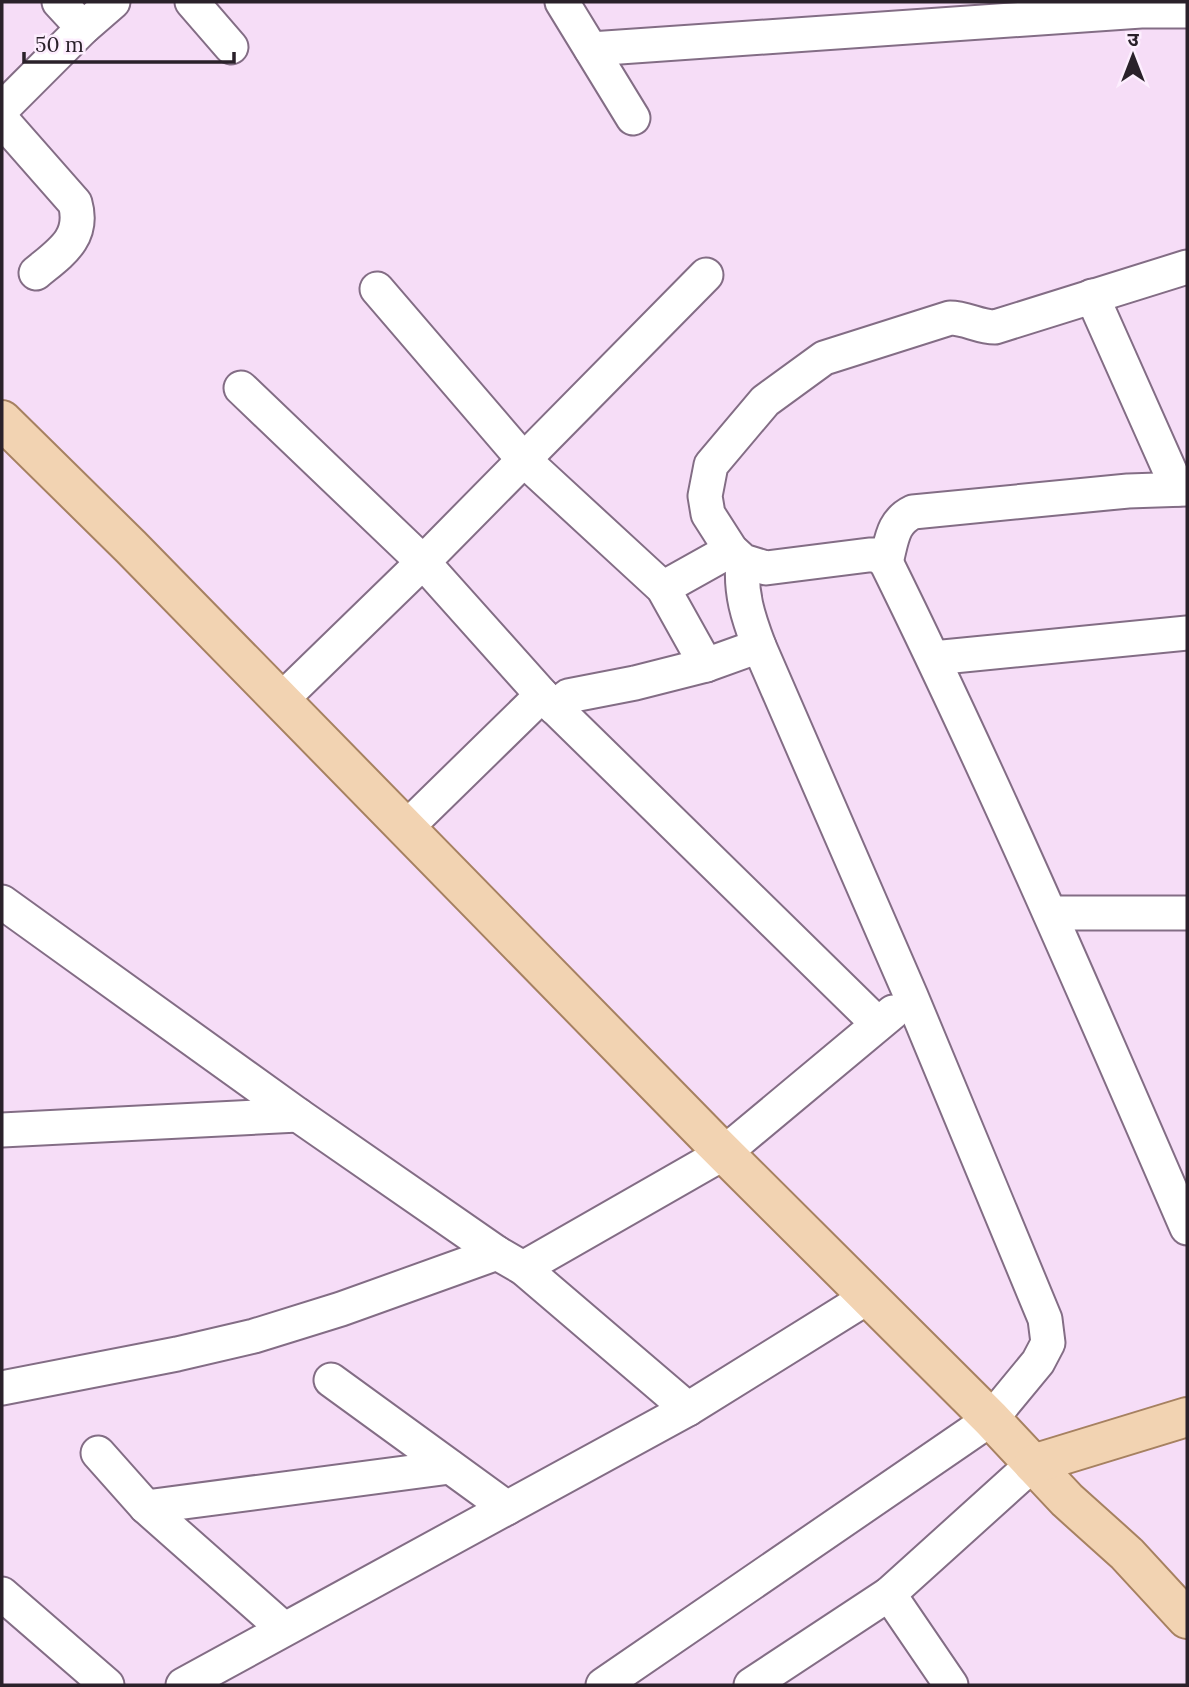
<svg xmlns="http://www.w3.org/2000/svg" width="1189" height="1687" font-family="Lora,'Noto Sans Devanagari',serif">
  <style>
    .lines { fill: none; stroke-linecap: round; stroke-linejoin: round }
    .minor-casing { stroke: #836d85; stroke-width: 37 }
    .major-casing { stroke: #a68161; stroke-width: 42 }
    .minor { stroke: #fff; stroke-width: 33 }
    .major { stroke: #f2d3b2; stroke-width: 38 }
  </style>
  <rect width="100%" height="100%" fill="#f6ddf7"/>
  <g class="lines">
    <g class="minor-casing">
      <g id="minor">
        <polyline points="59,2 83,28"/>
        <polyline points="192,2 231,47"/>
        <polyline points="562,2 633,118"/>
        <polyline points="591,49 1141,11 1187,11"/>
        <polyline points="2,109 83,28 113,2"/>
        <path d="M2,120L75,203C85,238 60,253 36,273"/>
        <path d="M1187,267L995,327C979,327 966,318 950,318L824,358L765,401L711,465L705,496L708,514L731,550L743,561L766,568L869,555H877L886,562C994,781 1090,1004 1187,1228"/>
        <polyline points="377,289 523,459 663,588 706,665"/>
        <polyline points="1092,296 1178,489"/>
        <polyline points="241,388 423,562 542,695 878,1024"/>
        <path d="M886,562C892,540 892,522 913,512L1128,491L1187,489"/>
        <polyline points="663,588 731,550"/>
        <polyline points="933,658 1187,633"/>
        <polyline points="281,700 423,562 706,275"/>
        <polyline points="555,708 568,696 635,683 706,665 759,646"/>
        <polyline points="406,828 542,695"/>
        <polyline points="2,902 298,1115 497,1253 523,1268 688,1409"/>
        <polyline points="1050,913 1187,913"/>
        <polyline points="2,1130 298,1115"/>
        <polyline points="523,1268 724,1153 893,1012"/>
        <polyline points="331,1380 507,1508"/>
        <polyline points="2,1388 177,1354 254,1336 341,1309 497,1253"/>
        <polyline points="98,1453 146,1507 284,1629"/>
        <polyline points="146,1507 450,1467"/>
        <polyline points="2,1594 107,1685"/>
        <polyline points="889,1594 951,1685"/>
        <polyline points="183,1685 688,1409 868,1297"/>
        <path d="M603,1685L991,1419L1038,1362L1048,1343L1045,1319L911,996L759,646C748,617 740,593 743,561"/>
        <polyline points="751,1685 889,1594 1033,1464"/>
      </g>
    </g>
    <g class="major-casing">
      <g id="major">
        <polyline points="2,420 131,547 712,1141 991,1419 1067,1500 1127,1554 1187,1619"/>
        <polyline points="1033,1464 1187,1417"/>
      </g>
    </g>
    <use href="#minor" class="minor"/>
    <use href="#major" class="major"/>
  </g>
  <rect width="1189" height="1687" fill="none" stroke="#2a212a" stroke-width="7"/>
  <g transform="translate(1133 56)" stroke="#fdeefe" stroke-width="5" paint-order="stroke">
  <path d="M0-5L12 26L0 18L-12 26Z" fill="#2a212a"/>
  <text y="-10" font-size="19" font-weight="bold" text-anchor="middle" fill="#2a212a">उ</text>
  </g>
  <path d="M24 52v10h210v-10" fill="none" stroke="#2a212a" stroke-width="3.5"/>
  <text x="35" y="52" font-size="21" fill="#2a212a" stroke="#fdeefe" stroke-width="5" paint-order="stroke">50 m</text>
</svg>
